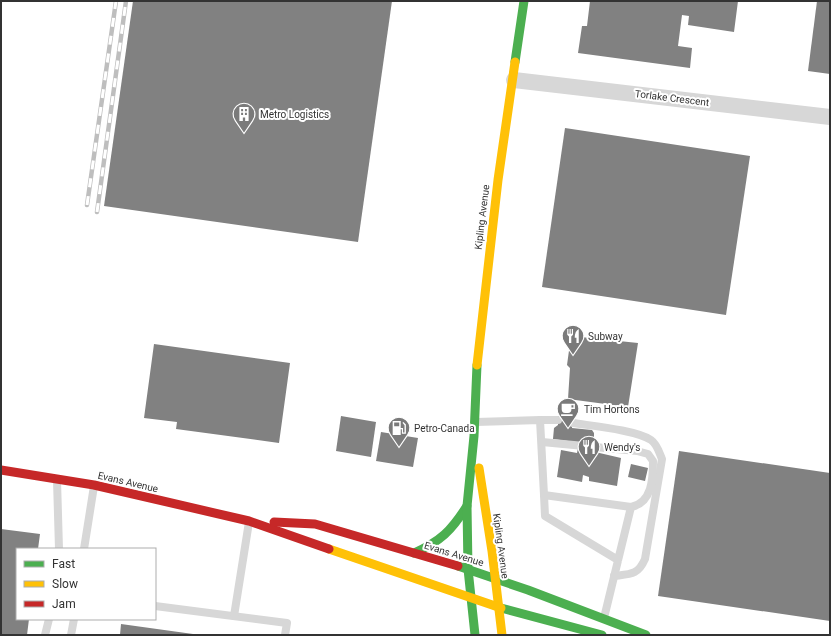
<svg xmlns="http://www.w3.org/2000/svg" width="831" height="636" font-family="Roboto,sans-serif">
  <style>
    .building { fill: #818181 }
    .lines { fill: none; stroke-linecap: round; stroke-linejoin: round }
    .lane { stroke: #d7d7d7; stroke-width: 8 }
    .street { stroke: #d7d7d7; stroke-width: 16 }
    .fast { stroke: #4caf50; stroke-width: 9 }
    .slow { stroke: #ffc107; stroke-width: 9 }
    .jam { stroke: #c62828; stroke-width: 9 }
    .rail-casing { stroke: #bebebe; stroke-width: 4.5 }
    .rail { stroke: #fff; stroke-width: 3; stroke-dasharray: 9; stroke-linecap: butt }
    .labels { text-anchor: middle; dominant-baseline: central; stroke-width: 4; stroke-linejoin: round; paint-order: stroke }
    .street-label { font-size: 10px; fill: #333; stroke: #fff }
    .poi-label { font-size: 10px; fill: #333; stroke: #fff; text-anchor: start }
  </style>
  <rect width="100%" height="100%" fill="#fff"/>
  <g class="building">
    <polygon points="133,1 392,1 358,242 104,206"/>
    <polygon points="590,1 738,1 734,32 688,25 689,16 682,15 678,46 692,48 690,68 578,53 582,26 587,26"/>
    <polygon points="817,1 830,1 830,74 808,71"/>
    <polygon points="565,128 750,156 726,315 542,287"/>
    <polygon points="571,336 638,343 628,407 568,399 570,368 567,365"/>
    <polygon points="154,344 290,363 279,443 176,429 177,422 144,418"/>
    <polygon points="341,416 376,422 371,457 336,451"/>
    <polygon points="558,416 573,417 572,428 592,430 594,433 594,441 591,444 553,439 554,428 558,425"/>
    <polygon points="381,432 418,438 413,467 376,461"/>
    <polygon points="578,448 621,458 617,486 589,481 589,477 583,475 582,482 557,477 561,450 577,453"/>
    <polygon points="679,451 830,473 830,621 658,596"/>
    <polygon points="631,464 648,468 645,481 628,477"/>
    <polygon points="1,529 40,534 38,549 17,549 17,619 29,619 27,635 1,635"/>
    <polygon points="121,624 193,634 192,635 120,635"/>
  </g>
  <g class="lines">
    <g class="lane">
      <polyline points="540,420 558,420"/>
      <polyline points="476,422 540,420 544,495"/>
      <path d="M573,423C592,426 636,430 651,440C657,444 659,452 662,459L645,559C638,575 631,574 614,576"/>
      <path d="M542,442L637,451L648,454L653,461C653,479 652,503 631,507"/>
      <polyline points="57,480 59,549"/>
      <polyline points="84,549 94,486"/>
      <polyline points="155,606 287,623 285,635"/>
      <polyline points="234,616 249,522"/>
      <polyline points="604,618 631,507 544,495 545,516 618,560"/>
      <polyline points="45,635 49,619"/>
      <polyline points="71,635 74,619"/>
    </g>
    <polyline class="street" points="514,80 830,117"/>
    <g class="fast">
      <polyline points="515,62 524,1"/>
      <path d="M414,553C441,541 451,531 467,506"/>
      <polyline points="458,566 528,590 646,635"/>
      <polyline points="501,608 602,635"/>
      <polyline points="475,635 468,569 467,506 474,436 477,365"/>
    </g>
    <g class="slow">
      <polyline points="477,365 498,180 515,62"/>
      <polyline points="479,468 492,551 502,635"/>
      <polyline points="329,549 501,608"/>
    </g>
    <g class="jam">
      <polyline points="1,470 94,485 249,521 329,549"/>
      <polyline points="274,522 315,524 458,566"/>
    </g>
    <g class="rail-casing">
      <g id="rail">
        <polyline points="87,205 116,1"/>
        <polyline points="97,212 126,1"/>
      </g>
    </g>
    <use href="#rail" class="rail"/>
  </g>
  <defs>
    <g id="building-pin" transform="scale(1.15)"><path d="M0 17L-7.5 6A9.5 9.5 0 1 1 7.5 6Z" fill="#7a7a7a" stroke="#fff"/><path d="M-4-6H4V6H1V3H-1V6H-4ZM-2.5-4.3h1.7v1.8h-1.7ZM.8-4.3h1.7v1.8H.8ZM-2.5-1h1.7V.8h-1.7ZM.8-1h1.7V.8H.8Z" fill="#fff"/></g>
    <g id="restaurant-pin" transform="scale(1.15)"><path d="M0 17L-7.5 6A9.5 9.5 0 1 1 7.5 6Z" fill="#7a7a7a" stroke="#fff"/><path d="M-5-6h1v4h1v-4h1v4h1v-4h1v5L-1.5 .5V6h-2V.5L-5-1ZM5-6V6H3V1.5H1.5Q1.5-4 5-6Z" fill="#fff"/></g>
    <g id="cafe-pin" transform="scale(1.15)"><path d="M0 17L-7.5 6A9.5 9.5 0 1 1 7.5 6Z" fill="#7a7a7a" stroke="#fff"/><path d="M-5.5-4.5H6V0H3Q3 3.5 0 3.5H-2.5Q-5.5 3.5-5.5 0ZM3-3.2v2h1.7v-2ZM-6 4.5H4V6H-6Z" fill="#fff"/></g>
    <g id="fuel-pin" transform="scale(1.15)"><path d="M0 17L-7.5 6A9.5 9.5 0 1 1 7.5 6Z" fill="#7a7a7a" stroke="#fff"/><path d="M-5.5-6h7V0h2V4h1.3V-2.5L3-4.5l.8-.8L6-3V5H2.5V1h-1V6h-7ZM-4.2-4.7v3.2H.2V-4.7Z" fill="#fff"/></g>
  </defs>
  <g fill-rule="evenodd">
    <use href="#building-pin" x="244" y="114"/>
    <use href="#restaurant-pin" x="573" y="336"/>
    <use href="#cafe-pin" x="568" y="409"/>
    <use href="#fuel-pin" x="399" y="428"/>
    <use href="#restaurant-pin" x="589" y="447"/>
  </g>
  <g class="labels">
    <g class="street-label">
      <text transform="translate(672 98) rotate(7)">Torlake Crescent</text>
      <text transform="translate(482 217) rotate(-83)">Kipling Avenue</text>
      <text transform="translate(128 482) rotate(13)">Evans Avenue</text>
      <text transform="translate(501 546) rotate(82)">Kipling Avenue</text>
      <text transform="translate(454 554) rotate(17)">Evans Avenue</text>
    </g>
    <g class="poi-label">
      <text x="260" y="114">Metro Logistics</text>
      <text x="588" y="336">Subway</text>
      <text x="584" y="409">Tim Hortons</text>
      <text x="414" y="428">Petro-Canada</text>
      <text x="604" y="447">Wendy's</text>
    </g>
  </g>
  <rect width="831" height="636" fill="none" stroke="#333333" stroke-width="4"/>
  <rect x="16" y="548" width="140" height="72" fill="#ffffff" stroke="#adadad"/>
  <rect x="24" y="561" width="20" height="6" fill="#4caf50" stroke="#adadad"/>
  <text x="52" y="568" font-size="12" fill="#333333">Fast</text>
  <rect x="24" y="581" width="20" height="6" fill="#ffc107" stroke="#adadad"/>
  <text x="52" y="588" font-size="12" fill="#333333">Slow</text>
  <rect x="24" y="601" width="20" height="6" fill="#c62828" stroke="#adadad"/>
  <text x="52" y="608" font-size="12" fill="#333333">Jam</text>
</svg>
